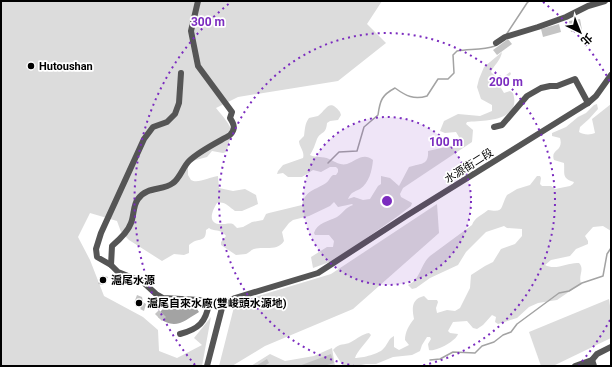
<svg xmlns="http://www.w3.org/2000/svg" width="612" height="367" font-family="Roboto,'Noto Sans TC',sans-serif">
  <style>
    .green { fill: #dcdcdc }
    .water { fill: #a3a3a3 }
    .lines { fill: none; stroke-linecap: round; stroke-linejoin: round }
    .stream { stroke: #a3a3a3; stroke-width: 1.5 }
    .building { fill: #c4c4c4 }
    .minor { stroke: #555; stroke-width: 6 }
    .ring { fill: none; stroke: #7b2cbf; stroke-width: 2; stroke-dasharray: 2 4 }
    .poi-dot { fill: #000; stroke: #fff; stroke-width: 1.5 }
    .labels { text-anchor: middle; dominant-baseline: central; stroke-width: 3.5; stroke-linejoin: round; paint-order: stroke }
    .poi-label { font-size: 11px; font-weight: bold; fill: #000; stroke: #fff; text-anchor: start }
    .street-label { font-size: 11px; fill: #000; stroke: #fff }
    .centre { fill: #7b2cbf; stroke: #fff; stroke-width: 2 }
    .ring-label { font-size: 12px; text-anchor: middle; font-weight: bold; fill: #7b2cbf; stroke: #fff; stroke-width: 3.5; stroke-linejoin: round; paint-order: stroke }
  </style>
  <rect width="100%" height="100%" fill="#fff"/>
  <g class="green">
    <path d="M1,1H382L367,24L386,43L338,81L238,97L216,108C223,117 230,123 233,135C228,141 229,146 226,152L223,153L212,151L207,157L192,161L188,166V175L191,180C198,184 209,177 218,176L219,188L233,191L245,189L256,195L258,204L242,211H235C229,207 225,201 217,203C212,211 206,225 223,224C227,224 229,223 233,224L237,228L243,227L252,222L263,220L266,214L269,213L302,205C305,190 316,190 326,183C329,181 330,177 333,175H336L338,172V169L336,167H330L321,172L313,170L302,177H288L283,173L277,174L278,171L283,165L303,158C305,151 299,147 299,141L304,136C305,129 305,123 309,118L318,116C327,109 329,98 340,112L341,115L338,120L330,121L327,123C326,135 321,131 317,139C315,145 313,150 310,155C316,158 323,156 329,159C334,161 340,166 347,164C356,161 363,152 373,160C372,171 369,183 360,189C354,192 351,192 348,199L354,197L363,200L370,199L378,186L381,184V176L390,178L399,186L409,167C420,163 429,166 428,151L455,145L459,137L456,132L445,133L440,131L444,121L458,114L480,116L492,111V105L481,99L477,87L479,79L484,67L502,52C501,60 494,65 491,72L495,76L501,79L510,72L511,74L501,85V88L504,93L510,91L513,93C522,122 484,120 467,122L466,124L473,130L472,142L403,188L400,194L401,197L412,203L411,206L398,216L335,260L313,268L311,257L327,247H333L334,241L329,235H315L314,233C317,223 329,221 337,217C343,213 346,207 353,205L352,204L338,207L334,202L330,206L309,216L293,220L289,223L282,232L284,241C277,252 264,246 254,249C252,249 249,253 246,254L236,255L221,245V242L226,236C220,228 214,232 209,228L206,230C206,239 203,239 195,241C193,242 191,243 189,245V253L184,255L174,254L162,261L129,240L121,232L117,221L90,213L78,237L90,260L104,296L143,317L158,330L159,351L177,358L202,345L194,338L211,317L202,366H1Z"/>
    <path d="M597,104L598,109L589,119L580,127L579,132C583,135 591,135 595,133L592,119L611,104V231L603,226L593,227L585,236L588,241V244L576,249L570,256L551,260L545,265C556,271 568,262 579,263C585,269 578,276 581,283L579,285L557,300L538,303L529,307L517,318L498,324L495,322L496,317L492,315L483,325L477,329L473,328L467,321L453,322L448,331L450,333L458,334C456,341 436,352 429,350L428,344L431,339L430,337H427L422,345L420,351L412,355L393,357L376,364H366L361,365L343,366L333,350C340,342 344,346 351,342C357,339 362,334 369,333L371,335C367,342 357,351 355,358C362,358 380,354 384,348C388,344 388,339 394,336V347L399,350L409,345L405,340C405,332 409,325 414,319C412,309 411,299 424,296L428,300H437L438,302L436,308L437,313L447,310L455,311L460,308L470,288L471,275L485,266L493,262L501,249L515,244L522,236V229L507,228L504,226L486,232L466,252L458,265L430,278L416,288L412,289L408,285C421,279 420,265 430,256L472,225C475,217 481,216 488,210C505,213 500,207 507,195L517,189L530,185L537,176H540L541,178L540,184L542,186H551L555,189L570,186L573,184L574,182C561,178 565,173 564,163L554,160C550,149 564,152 560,138L552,136V133L566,127L578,117L586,113L594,105Z"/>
    <polygon points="437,204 439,233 353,309 265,346 232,366 219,366 235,303 331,274"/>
    <polygon points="609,299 611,313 611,338 553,366 541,366 529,332"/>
    <polygon points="332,348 335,366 251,366 270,354 285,361 314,356"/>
  </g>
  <path class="water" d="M172,306L197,309L199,312C184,321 175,331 158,317C161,309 163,308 172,306Z"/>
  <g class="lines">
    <g class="stream">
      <polyline points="506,35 527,3 529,1"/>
      <path d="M328,163L339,152L357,151L364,127L378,115C380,100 382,95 395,88C406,96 414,100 427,96L438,79H448L454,73L453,55L457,51C470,49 483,50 495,46"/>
      <polyline points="430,360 440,359 453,352 475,353 482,346 494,342 503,335 511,332 517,324 559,293 569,291 582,283 603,276 607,254 611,248"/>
    </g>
  </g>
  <g class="building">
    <polygon points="580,19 582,30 571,32 569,21"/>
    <polygon points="559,24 561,32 543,37 541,29"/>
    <polygon points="508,39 512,44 497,55 493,50"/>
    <polygon points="102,275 108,277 105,283 104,283 103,285 98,284"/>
    <polygon points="137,295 142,297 143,302 146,304 144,311 140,309 141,308 139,307 140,305 134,303"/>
    <polygon points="159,310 166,317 162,321 155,314"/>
    <polygon points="331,354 334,363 324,366 299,366"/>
    <polygon points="267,359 269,363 264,366 256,366"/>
  </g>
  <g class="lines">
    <g class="minor">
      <path d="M198,1L191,31L198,66L232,112L230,118C234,124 236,129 230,135C218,142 199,151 189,161C183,167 180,178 173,183C163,191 147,186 138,199C133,205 134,216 131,223C128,232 119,240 112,246L111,265L118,272L143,282L156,294L163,298L199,300L218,305L224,303"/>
      <polyline points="496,43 505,37 538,27 566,17 588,6 605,1"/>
      <polyline points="494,127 502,125 527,96 541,88 550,86 557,86 575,79 588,103"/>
      <polyline points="111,265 97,257 96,249 101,233 144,139 153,127 167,122 175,114 179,103 181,73"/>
      <path d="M180,334C199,329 206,322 209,303"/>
      <polyline points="207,366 222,308 224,303 235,298 318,273 406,216 588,103 596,96 611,75"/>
      <polyline points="575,366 592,360 597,354 611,347"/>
      <polyline points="586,366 592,360 594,366"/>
    </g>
  </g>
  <circle cx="387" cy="201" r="84" fill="#7b2cbf" fill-opacity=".12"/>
  <g class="ring">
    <circle cx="387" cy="201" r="84"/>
    <path d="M355 366A168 168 0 1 1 419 366"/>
    <path d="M610 320A253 253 0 0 1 579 365M195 365A253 253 0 0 1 231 2M543 2A253 253 0 0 1 610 82"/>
  </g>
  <g class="poi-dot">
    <circle cx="31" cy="66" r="4"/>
    <circle cx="103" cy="280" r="4"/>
    <circle cx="139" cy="303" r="4"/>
  </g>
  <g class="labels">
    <g class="poi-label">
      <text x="39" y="66">Hutoushan</text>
      <text x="111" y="280">滬尾水源</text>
      <text x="147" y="303">滬尾自來水廠(雙峻頭水源地)</text>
    </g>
    <g class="street-label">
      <text transform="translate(469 166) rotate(-32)">水源街二段</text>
    </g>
  </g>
  <circle cx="387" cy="201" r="6" class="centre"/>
  <g class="ring-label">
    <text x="208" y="26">300 m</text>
    <text x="506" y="86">200 m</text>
    <text x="446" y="146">100 m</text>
  </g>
  <rect width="612" height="367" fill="none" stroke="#000000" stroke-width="4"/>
  <g transform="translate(580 32) rotate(137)" stroke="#ffffff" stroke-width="3" paint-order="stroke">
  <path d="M0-3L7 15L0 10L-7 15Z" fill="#000000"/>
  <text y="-6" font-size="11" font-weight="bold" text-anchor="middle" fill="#000000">北</text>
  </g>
</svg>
